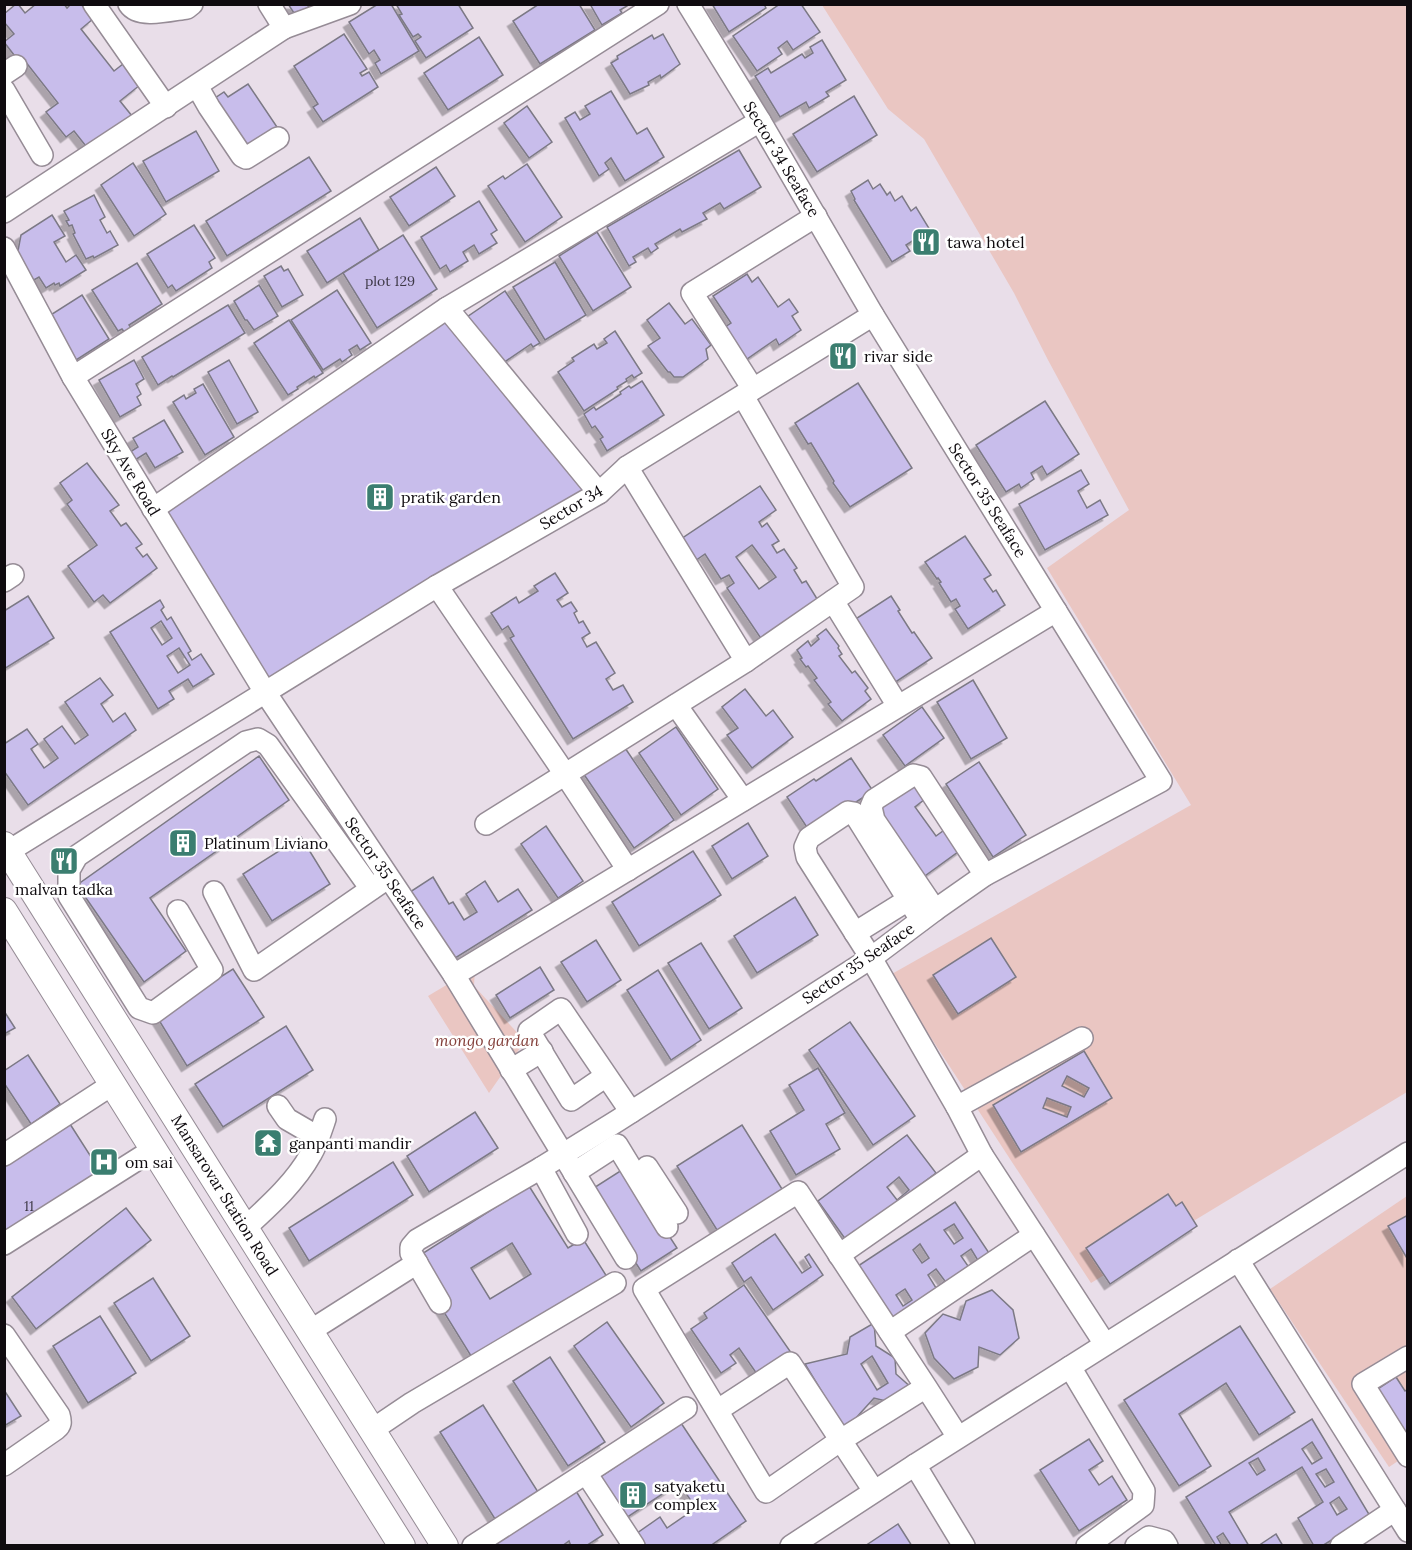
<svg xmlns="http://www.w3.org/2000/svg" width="1412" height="1550" font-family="Lora,serif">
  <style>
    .green { fill: #eac6c2 }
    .building { fill: #c8bdeb; stroke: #7c7985; stroke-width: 1.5; fill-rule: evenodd; filter: url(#shadow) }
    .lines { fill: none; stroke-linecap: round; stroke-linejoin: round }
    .minor-casing { stroke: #968c96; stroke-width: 24 }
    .major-casing { stroke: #968c96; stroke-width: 28 }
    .minor { stroke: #fff; stroke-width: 21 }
    .major { stroke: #fff; stroke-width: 26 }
    .labels { text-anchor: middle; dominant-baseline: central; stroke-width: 5; stroke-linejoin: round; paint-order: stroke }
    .number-label { font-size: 14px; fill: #3d3846 }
    .street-label { font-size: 16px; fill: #0f0b0f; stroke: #fff }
    .poi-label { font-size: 16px; fill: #0f0b0f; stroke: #fff; text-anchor: start }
    .park-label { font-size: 16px; font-style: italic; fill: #85413c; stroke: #fff }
  </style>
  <defs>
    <filter id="shadow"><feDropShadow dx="-5.5" dy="5.5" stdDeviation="0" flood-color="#0004"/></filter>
  </defs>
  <rect width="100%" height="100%" fill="#e9dee9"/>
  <g class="green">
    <polygon points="822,5 1407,5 1407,1092 1091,1283 890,975 1191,805 1047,568 1129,510 1048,360 1014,293 924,139 888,109"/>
    <polygon points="475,968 474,986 525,1041 489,1093 428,996"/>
    <polygon points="1407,1196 1407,1455 1389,1467 1270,1289"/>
  </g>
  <g class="building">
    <polygon points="16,4 18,4 25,13 36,4 64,4 67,8 71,4 81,4 93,19 81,29 114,71 123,64 140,85 120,101 132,116 89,150 74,131 66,137 46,112 58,103 25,61 21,64 4,42 14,34 4,22 4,14"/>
    <polygon points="288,4 312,4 296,16"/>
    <polygon points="378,4 391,4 419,51 381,74 375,63 380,60 374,50 369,54 349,22"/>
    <polygon points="396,4 458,4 473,28 426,58 415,41 421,37 418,34 413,37 399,15 402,14"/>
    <polygon points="539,4 579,4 595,30 540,64 513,21"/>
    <polygon points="590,4 627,4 627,6 620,10 622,13 602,25"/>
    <polygon points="712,4 768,4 765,6 766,8 729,32"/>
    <polygon points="780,4 801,4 820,32 793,50 787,41 778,48 782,54 757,71 733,36"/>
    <polygon points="344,34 367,69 360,73 362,76 369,72 378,87 323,122 313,107 318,104 294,66"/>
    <polygon points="663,34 680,64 661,78 660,75 648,82 649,85 630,94 611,63 618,59 617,56 652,35 654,39"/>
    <polygon points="479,37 503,75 448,110 424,73"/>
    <polygon points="822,40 846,80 826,92 829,96 809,108 806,102 780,117 755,76 768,68 771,73 802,54 805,58 813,53 810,47"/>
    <polygon points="248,84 281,133 243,153 209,102 224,92 228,97"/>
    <polygon points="611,91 637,134 647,128 664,157 625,181 611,158 605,163 609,169 599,176 565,118 575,112 580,120 590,114 585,106"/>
    <polygon points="854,96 877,135 817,172 793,134"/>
    <polygon points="527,106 552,142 529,158 504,123"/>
    <polygon points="196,131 219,171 166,202 143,161"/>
    <polygon points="739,150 761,187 724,209 720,203 703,213 707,219 682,232 680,229 655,244 658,248 651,253 648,248 633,257 636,262 629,266 607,227"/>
    <polygon points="309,157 331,191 227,256 206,221"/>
    <polygon points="133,163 166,214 134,236 101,185"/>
    <polygon points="527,164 562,217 525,242 488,186 503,176 505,179"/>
    <polygon points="436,167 455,196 409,226 390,197"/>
    <polygon points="868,180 873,189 880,184 887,195 890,192 895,201 902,196 911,211 916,207 930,230 906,245 910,251 892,262 854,200 855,199 851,191"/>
    <polygon points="94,195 105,217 100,220 107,233 110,231 118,245 94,258 93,256 86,259 73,234 75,233 72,225 69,226 66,221 69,220 64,211"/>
    <polygon points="479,201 497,230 491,234 497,243 479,254 474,245 463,252 468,261 450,272 446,265 440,269 421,237"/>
    <polygon points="52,215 65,236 54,242 66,262 76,255 86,270 60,286 59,283 55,285 54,283 46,288 39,277 32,281 17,256 21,235"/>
    <polygon points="360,218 379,250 327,283 307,251"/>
    <polygon points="194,225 215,258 209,262 212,268 176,291 172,285 168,288 147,254"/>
    <polygon points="597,232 631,287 593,311 559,256"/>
    <polygon points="403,235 437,289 377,328 343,273"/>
    <polygon points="555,262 586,315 545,340 513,287"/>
    <polygon points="137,263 162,304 129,325 132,329 125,333 122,329 118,331 92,290"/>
    <polygon points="281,266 284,271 288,269 303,295 282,307 264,276"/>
    <polygon points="747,274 752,282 758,277 778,307 789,299 798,312 792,316 801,330 779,345 776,339 747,359 722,329 731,323 713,296"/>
    <polygon points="259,285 278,316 254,330 247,320 245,320 234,301"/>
    <polygon points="337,290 371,343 360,350 357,345 349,350 352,355 342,362 340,359 323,370 291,320"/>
    <polygon points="505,291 540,343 533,347 531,344 497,367 464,319"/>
    <polygon points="82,295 109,339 73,362 49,316"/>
    <polygon points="669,303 685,324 692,319 711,345 706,349 708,359 683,377 674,377 670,372 668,372 648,346 660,338 647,320"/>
    <polygon points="228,305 245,333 173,377 172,376 158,385 142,357"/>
    <polygon points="447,308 593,495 270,689 153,509"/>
    <polygon points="289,320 323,373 315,378 314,376 297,387 298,389 288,395 254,343"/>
    <polygon points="615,331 642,373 634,378 632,375 626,379 627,381 617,387 618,389 584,411 558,372 574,361 572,358 594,344 597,349 607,343 604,339"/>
    <polygon points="134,360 144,379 136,384 141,394 137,397 141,405 120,417 99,380"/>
    <polygon points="229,360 258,412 237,424 208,372"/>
    <polygon points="642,381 664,415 607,451 600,439 603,437 595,426 592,428 584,414 594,407 596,410 621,394 620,392 629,386 631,388"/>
    <polygon points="858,383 912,468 850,507 833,483 834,481 811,443 808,444 795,423"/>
    <polygon points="203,384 234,437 205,455 173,402 184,395 186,399 196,393 194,389"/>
    <polygon points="1045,401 1079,454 1047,475 1042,466 1031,473 1034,479 1021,488 1019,484 1006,492 976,445"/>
    <polygon points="164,420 183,452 155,468 146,453 135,460 130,452 138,447 133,438"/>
    <polygon points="87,463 119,505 110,511 121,526 126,523 142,544 136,548 143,557 147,554 157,568 110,603 103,595 94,602 68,566 97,545 67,504 72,500 60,483"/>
    <polygon points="1081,470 1089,484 1078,491 1087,508 1100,500 1108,515 1045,550 1019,504"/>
    <path d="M760,486L776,510L759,522L762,527L767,523L779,541L772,545L777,553L784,549L797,568L794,570L802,583L806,581L819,602L762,640L727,588L734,583L729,575L721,579L705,554L692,563L678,541ZM752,545L776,577L759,589L736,557Z"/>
    <polygon points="965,536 991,575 984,579 993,592 996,590 1005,605 968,629 955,609 960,606 956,599 951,602 939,583 941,582 938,578 937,579 925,562"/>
    <polygon points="555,573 568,593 557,600 562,607 571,602 577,611 574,613 579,623 583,621 590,633 582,638 587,647 596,642 615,673 606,679 613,690 623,685 633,702 573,739 510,638 514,636 508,626 502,630 491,613 516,597 519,603 538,591 534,586"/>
    <polygon points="28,596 54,638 4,669 4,611"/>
    <polygon points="891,596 900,610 898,611 912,633 914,632 932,658 891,685 851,622"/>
    <path d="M160,600L164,607L161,610L167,620L171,617L191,651L188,653L192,660L201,654L214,674L193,687L188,679L169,691L174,699L158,709L110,632ZM161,621L172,638L162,645L151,628ZM179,648L190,665L178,673L167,656Z"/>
    <polygon points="826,629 839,646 838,648 842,654 839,656 852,673 855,671 868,688 865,691 871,699 842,721 828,704 831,702 814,680 817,678 808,666 806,667 800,659 802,658 797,650 808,641 811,646 819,639 817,636"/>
    <polygon points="100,678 113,695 101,704 113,722 125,713 136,730 28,805 4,771 4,744 27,729 38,744 31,749 44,768 58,758 44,739 62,726 75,744 88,735 65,702"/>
    <polygon points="973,680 1007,738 971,759 937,702"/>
    <polygon points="745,689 766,716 773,710 793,737 752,768 727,735 738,728 722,707"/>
    <polygon points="922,707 944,738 905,766 883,735"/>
    <polygon points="676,727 718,789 681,815 639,753"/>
    <polygon points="623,745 674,820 634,848 583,773"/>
    <polygon points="259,756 289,800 150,898 186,951 144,982 77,885"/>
    <polygon points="851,758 873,791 810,832 787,797 814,779 816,781"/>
    <polygon points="979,762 1026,835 993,857 946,784"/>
    <polygon points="914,783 925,799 915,807 936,836 947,828 962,849 922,878 875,812"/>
    <polygon points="748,823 768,856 732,879 712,846"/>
    <polygon points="546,826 583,881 558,898 521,844"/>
    <polygon points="301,837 330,884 272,921 243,874"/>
    <polygon points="693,851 721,895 639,946 612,902"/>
    <polygon points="433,877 449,904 453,902 464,920 477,912 466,894 485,881 498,902 518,889 532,910 452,960 410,892"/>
    <polygon points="795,897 818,935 757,973 734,936"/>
    <polygon points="991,938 1016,977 958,1014 933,975"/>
    <polygon points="596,940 621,980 587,1002 561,962"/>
    <polygon points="701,943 742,1008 709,1029 668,963"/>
    <polygon points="540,967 554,990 510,1018 496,995"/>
    <polygon points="233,969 264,1017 187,1066 157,1017"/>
    <polygon points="658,970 701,1040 671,1060 627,990"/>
    <polygon points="4,1011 15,1028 4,1034"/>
    <polygon points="850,1022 915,1116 873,1145 809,1050"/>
    <polygon points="286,1026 313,1070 223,1127 195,1084"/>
    <path d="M1084,1051L1112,1098L1021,1152L993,1105ZM1067,1076L1089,1088L1084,1097L1062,1086ZM1047,1098L1071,1107L1067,1117L1043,1108Z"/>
    <polygon points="28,1055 60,1104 31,1124 4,1083 4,1071"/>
    <polygon points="818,1068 845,1113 826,1124 840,1149 796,1175 770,1131 804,1110 789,1085"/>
    <polygon points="475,1112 498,1148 429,1192 407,1156"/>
    <polygon points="70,1124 102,1174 4,1238 4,1167"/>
    <polygon points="742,1125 787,1197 722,1238 677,1166"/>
    <path d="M907,1135L936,1173L846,1240L818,1201ZM899,1177L909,1190L897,1200L887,1187Z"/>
    <polygon points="393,1162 413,1195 309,1261 289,1228"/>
    <polygon points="625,1168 677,1248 641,1271 589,1191"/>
    <path d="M529,1186L568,1248L583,1239L609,1280L476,1364L442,1309L417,1257ZM512,1243L531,1274L490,1299L471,1268Z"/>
    <polygon points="1168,1194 1176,1206 1182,1202 1197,1226 1110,1284 1086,1248"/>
    <path d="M955,1202L993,1259L896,1324L858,1266ZM954,1224L963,1238L954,1244L944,1230ZM920,1244L929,1258L922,1263L913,1250ZM971,1249L979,1262L970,1269L961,1256ZM936,1269L945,1281L936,1288L928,1275ZM905,1289L912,1300L903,1306L896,1295Z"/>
    <polygon points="126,1208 151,1240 36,1329 12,1297"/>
    <polygon points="1408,1215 1408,1260 1388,1226"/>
    <polygon points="775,1234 802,1273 811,1267 805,1257 809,1254 823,1275 773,1310 751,1277 744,1282 732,1263"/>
    <polygon points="153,1278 190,1336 151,1361 114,1303"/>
    <polygon points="744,1285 792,1354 759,1377 739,1348 730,1355 736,1363 721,1373 691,1329 707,1318 704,1313"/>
    <polygon points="992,1290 1013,1310 1019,1338 1000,1355 979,1347 978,1367 954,1379 934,1358 925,1333 943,1314 960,1320 966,1301"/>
    <polygon points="100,1316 136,1373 88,1403 53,1346"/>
    <polygon points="607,1322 664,1403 631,1427 574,1346"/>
    <path d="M874,1323L876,1346L895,1358L896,1374L913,1389L894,1403L874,1398L845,1430L805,1364L847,1354L850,1337ZM872,1356L888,1383L877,1390L861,1364Z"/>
    <polygon points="1240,1326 1295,1412 1259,1435 1226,1383 1179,1414 1211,1466 1179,1486 1124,1400"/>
    <polygon points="550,1357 605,1442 568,1466 513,1381"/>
    <polygon points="1396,1377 1405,1391 1408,1389 1408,1436 1378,1389"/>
    <polygon points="4,1390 21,1416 4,1426"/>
    <polygon points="483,1405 538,1492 495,1519 440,1432"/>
    <path d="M1312,1419L1370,1516L1322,1546H1314L1298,1518L1323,1502L1302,1467L1229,1512L1249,1546H1228L1230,1544L1223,1533L1217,1537L1222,1546H1216L1186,1497ZM1312,1442L1322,1458L1312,1464L1302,1449ZM1258,1458L1265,1470L1257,1475L1249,1463ZM1326,1469L1334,1482L1325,1487L1316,1474ZM1339,1497L1347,1509L1337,1515L1330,1503Z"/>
    <polygon points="681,1423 746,1521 710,1546 640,1546 633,1536 660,1517 667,1528 696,1508 679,1483 623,1520 596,1480"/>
    <polygon points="1089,1439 1103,1461 1089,1470 1099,1485 1112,1476 1127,1500 1079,1531 1040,1470"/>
    <polygon points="576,1491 603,1535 586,1546 571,1546 569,1541 562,1546 490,1545"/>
    <polygon points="898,1524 912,1546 865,1546"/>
    <polygon points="1276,1534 1283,1546 1258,1546"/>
  </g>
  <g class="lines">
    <g class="minor-casing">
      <g id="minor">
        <polyline points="94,4 166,107"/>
        <path d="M129,4C139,19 171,10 187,8L192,4"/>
        <polyline points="269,4 284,28"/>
        <polyline points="4,74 16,66"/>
        <polyline points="197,86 209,107 242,156 246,158 278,138"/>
        <polyline points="4,90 42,155"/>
        <polyline points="4,212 284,28 350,4"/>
        <polyline points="4,248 73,377 265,692 454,975 626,1258"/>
        <polyline points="447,308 599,493"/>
        <polyline points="73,377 658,4"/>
        <polyline points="753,389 692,293 816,216"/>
        <polyline points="627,467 746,661 853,587 743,396"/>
        <polyline points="153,509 447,308 760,121"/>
        <polyline points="4,581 13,575"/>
        <polyline points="437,586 565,774 628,870"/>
        <polyline points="833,601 898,706"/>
        <polyline points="676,705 743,800"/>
        <polyline points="486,824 746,661"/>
        <polyline points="4,854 437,586 599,493 627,467 873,315"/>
        <polyline points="214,892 254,970 383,881"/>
        <polyline points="935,910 874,820 871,807 874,800 913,775 921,777 985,875"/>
        <polyline points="178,911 212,970 153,1013 139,1008 69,896 69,870 77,856 246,742 258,739 268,745 371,889"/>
        <polyline points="921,920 854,813 848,812 809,838 805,847 807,857 871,958 957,1107 982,1155 1105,1344"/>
        <polyline points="855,933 908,900"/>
        <polyline points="454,975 1056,611"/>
        <polyline points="511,1070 542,1051"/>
        <polyline points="606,1076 571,1100 529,1031 561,1009 631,1112"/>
        <polyline points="278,1106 287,1119 318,1137"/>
        <polyline points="957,1107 1082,1038"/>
        <polyline points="4,1155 113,1084"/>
        <polyline points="647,1167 677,1213"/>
        <polyline points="541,1168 577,1234"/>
        <polyline points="574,1173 617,1145 667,1227"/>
        <path d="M245,1228C269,1206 295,1183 311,1154C317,1144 321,1131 325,1119"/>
        <polyline points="4,1244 154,1149"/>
        <polyline points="839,1255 982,1155"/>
        <polyline points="1238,1260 1408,1531"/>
        <polyline points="440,1303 411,1253 411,1247 417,1240 541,1168 617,1121 871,958 935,910 985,875 1161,781 873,315 760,121 688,4"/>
        <polyline points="310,1331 417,1263"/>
        <polyline points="890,1332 1034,1235"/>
        <path d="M4,1335L59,1415C61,1422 61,1425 56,1429L4,1465"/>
        <polyline points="1408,1357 1363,1384 1408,1456"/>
        <polyline points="1070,1367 1144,1491 1143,1505 1087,1546"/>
        <polyline points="926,1387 841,1440 766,1492 644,1289 798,1192 926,1387 958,1437"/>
        <polyline points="718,1410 790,1363 874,1491"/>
        <polyline points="372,1430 412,1403 615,1283"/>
        <polyline points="915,1465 964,1546"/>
        <polyline points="586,1473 686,1408"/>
        <polyline points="473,1546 586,1473 634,1546"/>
        <polyline points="791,1546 915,1465 1408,1153"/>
        <polyline points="1136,1546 1149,1537 1164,1541 1167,1546"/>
        <polyline points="1341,1546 1395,1510"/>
      </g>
    </g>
    <g class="major-casing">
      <g id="major">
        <polyline points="4,845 445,1546"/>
        <polyline points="4,911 402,1546"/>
      </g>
    </g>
    <use href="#minor" class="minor"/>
    <use href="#major" class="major"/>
  </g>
  <defs>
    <g id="restaurant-square" transform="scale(1.5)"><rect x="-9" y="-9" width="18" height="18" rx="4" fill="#3b7e70" stroke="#fff"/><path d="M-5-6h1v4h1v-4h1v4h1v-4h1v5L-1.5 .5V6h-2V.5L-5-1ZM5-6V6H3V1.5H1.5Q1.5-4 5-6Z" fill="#fff"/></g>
    <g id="building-square" transform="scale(1.5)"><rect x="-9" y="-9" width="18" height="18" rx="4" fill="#3b7e70" stroke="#fff"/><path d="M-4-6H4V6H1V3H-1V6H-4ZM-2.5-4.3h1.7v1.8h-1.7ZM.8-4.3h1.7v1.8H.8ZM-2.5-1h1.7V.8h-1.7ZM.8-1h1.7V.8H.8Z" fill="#fff"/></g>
    <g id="temple-square" transform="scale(1.5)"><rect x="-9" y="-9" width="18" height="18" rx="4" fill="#3b7e70" stroke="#fff"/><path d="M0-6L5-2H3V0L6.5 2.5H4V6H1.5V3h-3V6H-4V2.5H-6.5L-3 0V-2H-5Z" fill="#fff"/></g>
    <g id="hospital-square" transform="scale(1.5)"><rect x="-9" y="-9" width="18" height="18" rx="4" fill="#3b7e70" stroke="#fff"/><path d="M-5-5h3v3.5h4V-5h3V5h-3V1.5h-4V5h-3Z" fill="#fff"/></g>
  </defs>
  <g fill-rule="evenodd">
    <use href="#restaurant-square" x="926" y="242"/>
    <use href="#restaurant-square" x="843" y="356"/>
    <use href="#building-square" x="380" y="497"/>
    <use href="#building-square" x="183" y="843"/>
    <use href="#restaurant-square" x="64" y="861"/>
    <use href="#temple-square" x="268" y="1143"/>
    <use href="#hospital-square" x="104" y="1162"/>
    <use href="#building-square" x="633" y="1495"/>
  </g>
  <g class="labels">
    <g class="number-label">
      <text x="390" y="281">plot 129</text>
      <text x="29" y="1206">11</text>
    </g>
    <g class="street-label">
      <text transform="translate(782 159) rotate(59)">Sector 34 Seaface</text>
      <text transform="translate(131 472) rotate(59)">Sky Ave Road</text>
      <text transform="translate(988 500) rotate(58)">Sector 35 Seaface</text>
      <text transform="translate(571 507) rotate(-31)">Sector 34</text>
      <text transform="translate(386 873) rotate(56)">Sector 35 Seaface</text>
      <text transform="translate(858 963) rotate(-34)">Sector 35 Seaface</text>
      <text transform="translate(225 1195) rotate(58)">Mansarovar Station Road</text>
    </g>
    <g class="poi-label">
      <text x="947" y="242">tawa hotel</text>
      <text x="864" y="356">rivar side</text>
      <text x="401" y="497">pratik garden</text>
      <text x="204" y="843">Platinum Liviano</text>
      <text x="64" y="889" text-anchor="middle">malvan tadka</text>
      <text x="289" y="1143">ganpanti mandir</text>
      <text x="125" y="1162">om sai</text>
      <text x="654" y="1486">satyaketu<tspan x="654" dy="18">complex</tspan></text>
    </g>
    <g class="park-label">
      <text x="487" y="1040">mongo gardan</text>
    </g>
  </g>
  <rect width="1412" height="1550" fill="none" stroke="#0f0b0f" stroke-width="12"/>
</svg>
